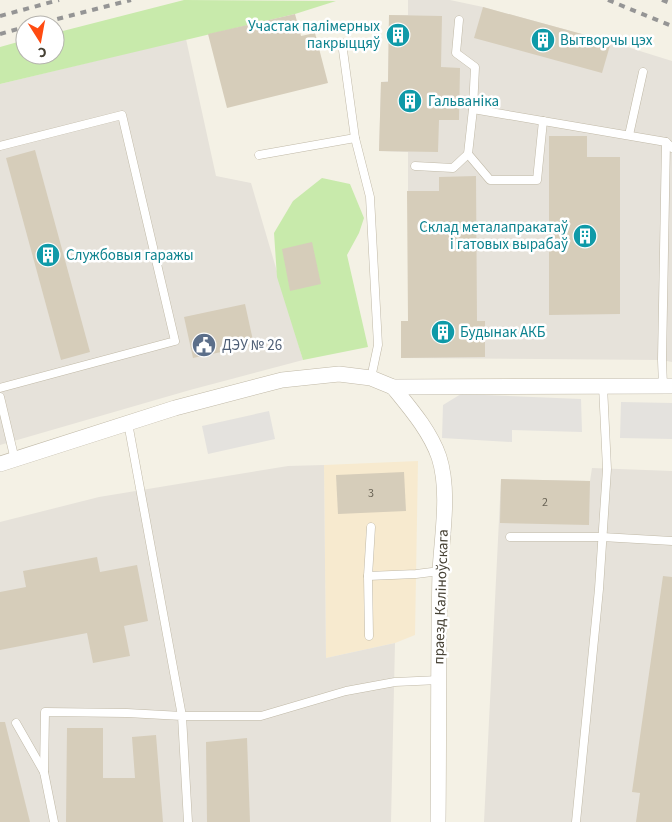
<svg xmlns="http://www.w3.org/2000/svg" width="672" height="822" font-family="'Source Sans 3',sans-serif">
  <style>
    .commercial { fill: #f7eacf }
    .industrial { fill: #e6e2da }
    .green { fill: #c8eaab }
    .parking { fill: #e4e2de }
    .building { fill: #d6cdba }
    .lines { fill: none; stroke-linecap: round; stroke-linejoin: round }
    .lane-casing { stroke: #c0b9a7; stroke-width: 9 }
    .street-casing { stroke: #c0b9a7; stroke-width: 16 }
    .lane { stroke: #fff; stroke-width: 8 }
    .street { stroke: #fff; stroke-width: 15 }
    .rail { stroke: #959595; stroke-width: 4; stroke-dasharray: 6 6; stroke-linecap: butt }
    .labels { text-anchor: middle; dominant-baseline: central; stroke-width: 5; stroke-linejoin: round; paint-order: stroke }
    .number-label { font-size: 12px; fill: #6a6456 }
    .culture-label { font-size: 15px; fill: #0d838f; stroke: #fff; text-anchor: start }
    .service-label { font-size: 15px; fill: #4e5e75; stroke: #fff; text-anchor: start }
    .street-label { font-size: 15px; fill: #464134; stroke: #fff }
  </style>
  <rect width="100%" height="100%" fill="#f4f1e5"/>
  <polygon class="commercial" points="418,461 415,635 395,643 326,658 324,465"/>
  <g class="industrial">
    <polygon points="408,0 450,0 483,7 611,42 672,61 672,362 662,360 401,358 408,321 408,152 379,151 381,82 388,81 389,15 408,15"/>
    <polygon points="186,39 216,176 251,183 303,360 190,390 0,445 0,84"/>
    <polygon points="324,465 326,658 395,643 391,822 0,822 0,522 99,497 288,466"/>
    <polygon points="592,468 672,471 672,822 484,822 501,479 590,481"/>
  </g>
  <g class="green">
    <polygon points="184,0 336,1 295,14 0,84 0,47 25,40 25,55 55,55 55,33"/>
    <polygon points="322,178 350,184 364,218 359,233 347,255 368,347 303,360 277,277 274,233 293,201"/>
  </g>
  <g class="parking">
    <polygon points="461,394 581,399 582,432 512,430 512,442 442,438 443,405"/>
    <polygon points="621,402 672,403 672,439 620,438"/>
    <polygon points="269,411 275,439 208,454 202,426"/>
  </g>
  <g class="building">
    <polygon points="483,7 611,42 602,73 474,38"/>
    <polygon points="295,14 301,36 315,33 328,83 227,108 208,34"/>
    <polygon points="389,15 442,16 441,67 460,68 459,120 439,120 438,152 379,151 381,82 388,82"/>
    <polygon points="549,136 587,136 587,157 620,157 620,314 549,315"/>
    <polygon points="35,150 90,352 61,360 6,158"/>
    <polygon points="476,176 477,321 485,321 485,357 401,358 401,321 408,321 407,191 439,191 439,177"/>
    <polygon points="312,242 321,284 290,291 282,249"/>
    <polygon points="245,304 254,345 193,358 184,317"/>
    <polygon points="404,472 406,511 338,514 336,475"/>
    <polygon points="501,479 590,481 589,525 500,523"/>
    <polygon points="97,557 100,572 137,565 148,621 124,626 130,656 93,663 87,633 0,650 0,592 26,587 23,571"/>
    <polygon points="663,576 672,577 672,822 636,822 640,793 632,792"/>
    <polygon points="0,722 5,722 30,822 0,822"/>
    <polygon points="67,728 103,728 103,778 135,778 132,737 156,735 163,822 66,822"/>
    <polygon points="247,738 250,822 207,822 206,742"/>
  </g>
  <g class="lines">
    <g class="lane-casing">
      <g id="lane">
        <polyline points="459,20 456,53 475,67 473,109 468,154 490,180 537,180 543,121"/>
        <polyline points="342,43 355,138 370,197 378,345 371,378"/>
        <polyline points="473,109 666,142 672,148"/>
        <polyline points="629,135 643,72"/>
        <polyline points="0,146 122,115 175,341 0,388"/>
        <polyline points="259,155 355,138"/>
        <polyline points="415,166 453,168 468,154"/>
        <polyline points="663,386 662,360 666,142"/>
        <polyline points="0,397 15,460"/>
        <polyline points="128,423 182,716 261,716 346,691 395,682 439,680"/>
        <polyline points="510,537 602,537 672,541"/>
        <polyline points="368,576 416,574 440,571"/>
        <polyline points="369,636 368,576 371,527"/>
        <polyline points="16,723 44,772 54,822"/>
        <polyline points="44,772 45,712 127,713 182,716 188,822"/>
        <polyline points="576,822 599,589 607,469 603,386"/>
      </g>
    </g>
    <g class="street-casing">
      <g id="street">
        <path d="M393,387C410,408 430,431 439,457C450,491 442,535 440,571C438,654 439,738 438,822"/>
        <polyline points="0,464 175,408 282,380 339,374 371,378 393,387 672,386"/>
      </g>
    </g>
    <use href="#lane" class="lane"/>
    <use href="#street" class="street"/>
    <g class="rail">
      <polyline points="608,0 672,26"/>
      <polyline points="662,0 672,4"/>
      <polyline points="0,16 59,0"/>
      <polyline points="34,25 131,0"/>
      <polyline points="0,34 25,27"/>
    </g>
  </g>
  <defs>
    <g id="building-disc" transform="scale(1.25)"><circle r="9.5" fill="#0f9aa8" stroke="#fff"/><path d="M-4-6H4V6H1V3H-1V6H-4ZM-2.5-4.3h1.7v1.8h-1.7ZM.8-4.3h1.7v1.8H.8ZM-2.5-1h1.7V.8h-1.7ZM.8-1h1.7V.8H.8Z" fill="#fff"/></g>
    <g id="civic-disc" transform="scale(1.25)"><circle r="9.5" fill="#5c6f8a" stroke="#fff"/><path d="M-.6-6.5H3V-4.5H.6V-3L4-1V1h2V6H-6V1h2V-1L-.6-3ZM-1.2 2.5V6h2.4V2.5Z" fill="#fff"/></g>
  </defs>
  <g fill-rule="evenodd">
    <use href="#building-disc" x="398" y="35"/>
    <use href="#building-disc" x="543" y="40"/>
    <use href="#building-disc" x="410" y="101"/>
    <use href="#building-disc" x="585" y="236"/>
    <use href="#building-disc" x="48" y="255"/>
    <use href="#building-disc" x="443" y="332"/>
    <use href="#civic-disc" x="204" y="345"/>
  </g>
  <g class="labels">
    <g class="number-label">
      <text x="371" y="493">3</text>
      <text x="545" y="502">2</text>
    </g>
    <g class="culture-label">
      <text x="380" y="26" text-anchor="end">Участак палімерных<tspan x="380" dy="17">пакрыццяў</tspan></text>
      <text x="560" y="40">Вытворчы цэх</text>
      <text x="428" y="101">Гальваніка</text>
      <text x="568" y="227" text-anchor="end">Склад металапракатаў<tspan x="568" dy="17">і гатовых вырабаў</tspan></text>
      <text x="66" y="255">Службовыя гаражы</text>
      <text x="460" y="332">Будынак АКБ</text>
    </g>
    <g class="service-label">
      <text x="222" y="345">ДЭУ № 26</text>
    </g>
    <g class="street-label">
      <text transform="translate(441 597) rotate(-88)">праезд Каліноўскага</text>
    </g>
  </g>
  <g transform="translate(40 40) rotate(169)"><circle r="24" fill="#ffffff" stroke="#b5b3ae"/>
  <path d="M0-4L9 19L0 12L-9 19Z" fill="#ff4b11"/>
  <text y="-8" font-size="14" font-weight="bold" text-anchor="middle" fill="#464134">С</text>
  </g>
</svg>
